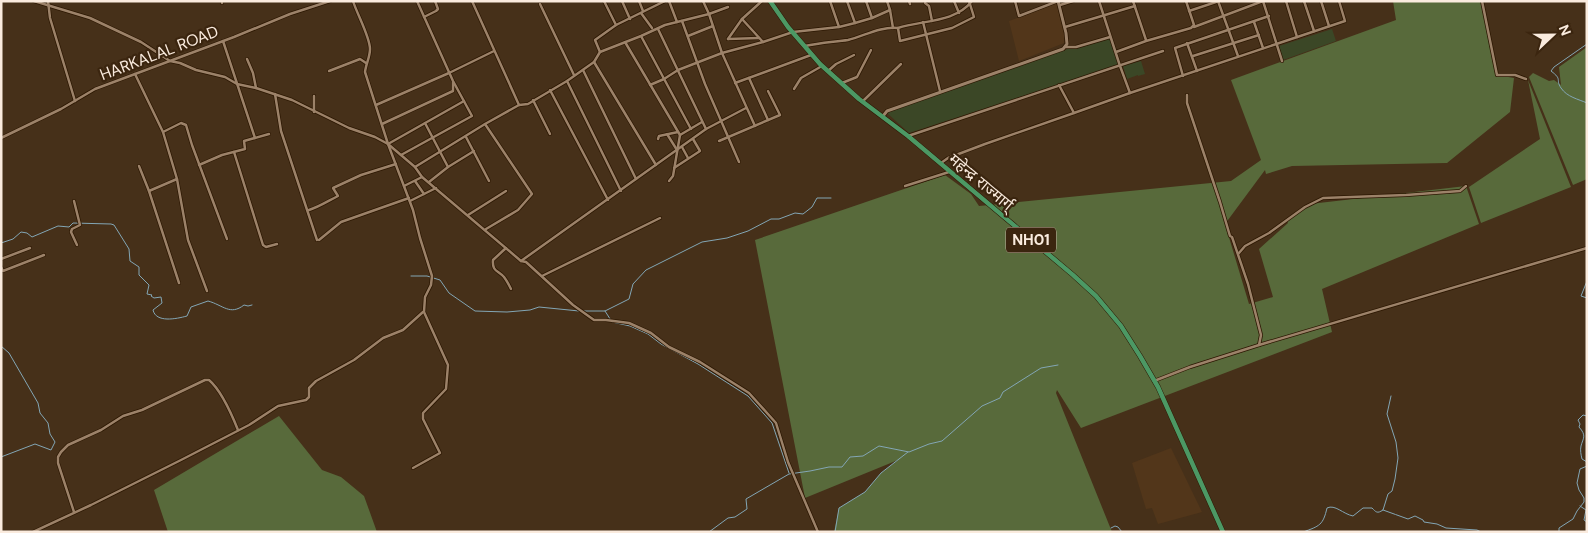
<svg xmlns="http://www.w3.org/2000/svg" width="1588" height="533" font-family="'DM Sans','Noto Sans Devanagari',sans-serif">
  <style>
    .built { fill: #52361a }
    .green { fill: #3b4726 }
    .forest { fill: #586a3b }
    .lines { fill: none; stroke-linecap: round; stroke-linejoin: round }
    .stream { stroke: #83a6b5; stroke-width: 1 }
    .minor-casing { stroke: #2c1702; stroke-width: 4 }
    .tertiary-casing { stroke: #2c1702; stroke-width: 4.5 }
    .trunk-casing { stroke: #2c1702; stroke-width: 5.5 }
    .minor { stroke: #9c8269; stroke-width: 2.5 }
    .tertiary { stroke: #9c8269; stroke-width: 3 }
    .trunk { stroke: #4c9864; stroke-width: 4.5 }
    .labels { text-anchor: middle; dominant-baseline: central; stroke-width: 4.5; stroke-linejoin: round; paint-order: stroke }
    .shield { fill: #3b250f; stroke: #c1b0a0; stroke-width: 1 }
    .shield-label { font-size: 15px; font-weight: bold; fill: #faebde }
    .street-label { font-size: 16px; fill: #faebde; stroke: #3b250f }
  </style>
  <rect width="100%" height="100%" fill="#463019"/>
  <g class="built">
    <polygon points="1057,3 1065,33 1064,43 1019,61 1009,21"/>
    <polygon points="1171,448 1202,512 1158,524 1152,508 1146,509 1132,463"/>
  </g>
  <g class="green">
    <polygon points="1332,29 1336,41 1283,60 1279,46"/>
    <polygon points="1109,36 1119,65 909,133 886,112 1057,52 1083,45"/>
    <polygon points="1141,61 1145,74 1138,76 1138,75 1127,79 1123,66"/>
  </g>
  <g class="forest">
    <polygon points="1393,1 1482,1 1497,75 1514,78 1510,112 1447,163 1292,166 1266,174 1265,170 1225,224 1249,304 1273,297 1259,249 1288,223 1287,221 1310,204 1466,186 1479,224 1322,289 1332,332 1081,428 1057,390 1056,393 1112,532 834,532 839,508 865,492 881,473 898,460 805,498 755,240 945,175 971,194 979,206 1231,181 1261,160 1231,80 1396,20"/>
    <polygon points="1587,47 1587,179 1573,185 1529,77 1533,73 1549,81 1554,80 1561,85 1559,67"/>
    <polygon points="1528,80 1571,187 1481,223 1469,187 1540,139"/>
    <polygon points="279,416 322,470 341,477 364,496 377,532 168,532 154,490"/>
  </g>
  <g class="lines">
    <g class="stream">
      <path d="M1587,44L1554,67L1551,71C1563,80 1555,79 1561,88C1567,97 1578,99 1587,103"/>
      <path d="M1,243L13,239L21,232L27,233L32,237L58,226L69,227L73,223L111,224L114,225L129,249L130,261L139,267V275L149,285L147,294L152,295L151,296L154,298L161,297L162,303L153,310C156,323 176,319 187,316L191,307L208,301C223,305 230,316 244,305L248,306L252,305"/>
      <polyline points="411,276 427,276 440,280 449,293 475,311 507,312 530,310 539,307 579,311"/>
      <polyline points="1587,281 1581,296 1587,298"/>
      <polyline points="583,311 605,311 629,299 633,284 646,270 702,242 727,238 748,231 771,219 779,219 795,213 803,214 812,207 817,198 831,198"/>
      <polyline points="605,311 612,322 630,326 648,334 661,344 698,364 748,396 772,423 789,473"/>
      <polyline points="1,346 9,353 38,403 40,413 48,423 50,434 55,442 51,450 35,444 1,457"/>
      <path d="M1587,416L1583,415L1578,420L1580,424L1579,427C1587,436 1583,438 1581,446C1580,450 1581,455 1582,459L1587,462"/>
      <polyline points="1580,506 1586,510 1584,520 1587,522"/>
      <path d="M1383,510C1391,513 1400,516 1408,519L1415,516L1423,520L1424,522L1437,524L1446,528L1477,530L1481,532"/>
      <polyline points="1111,528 1115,526 1118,527 1122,532"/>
      <polyline points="709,532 728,518 735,517 747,509 746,499 789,474 810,471 829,467 842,467 850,457 863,456 879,446 909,452 929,444 942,441 982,406 1000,398 1003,392 1041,368 1058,365"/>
      <polyline points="835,532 839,508 865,492 881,473 908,452"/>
      <polyline points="1133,532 1134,532"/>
      <path d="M1303,532C1320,526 1323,525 1327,508C1335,504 1343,514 1353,516L1363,508H1372C1376,512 1377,514 1383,510L1388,494L1392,491L1395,479L1398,458L1396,442L1387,414L1391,396"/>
      <polyline points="1559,532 1559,528 1573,519 1577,511 1584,502 1584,498 1579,490 1577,483 1580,469 1587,466"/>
    </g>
    <g class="minor-casing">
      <g id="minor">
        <polyline points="34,1 90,18 141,42 170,61 180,63 196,70 225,77 237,84 256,88 292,100 349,128 375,137 388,144 415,167 422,177 521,261 526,262 573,305 594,320 606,320 629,323 651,333 669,347 700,362 749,393 776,423 788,462 818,532"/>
        <polyline points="48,1 50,18 75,101"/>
        <polyline points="222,1 222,3"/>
        <path d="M353,1C357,14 370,37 370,49C370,57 366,64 365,72L388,144L413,210L420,238L432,276L431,285L425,297L424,312L448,365L446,389L423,413V419L440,453L413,468"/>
        <polyline points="472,1 519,105"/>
        <polyline points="604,1 616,25"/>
        <polyline points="622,1 630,19"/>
        <polyline points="639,1 643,11"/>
        <polyline points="669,1 677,22"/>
        <polyline points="703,1 709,14 722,53 755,126"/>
        <polyline points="866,1 872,18"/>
        <polyline points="887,1 890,10 893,28"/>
        <polyline points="909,1 910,4"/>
        <polyline points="954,1 959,13"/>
        <polyline points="1015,1 1019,16 1058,1"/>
        <polyline points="1099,1 1120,66 1130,93"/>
        <polyline points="1133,1 1146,40"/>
        <polyline points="1218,1 1238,56"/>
        <polyline points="1263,1 1282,61"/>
        <polyline points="1286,1 1297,37"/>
        <polyline points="1304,1 1314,31"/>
        <polyline points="1321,1 1329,26"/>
        <polyline points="1482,1 1497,75 1515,75 1526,79"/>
        <polyline points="925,3 929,6 932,21"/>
        <polyline points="540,4 574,75"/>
        <polyline points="1060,5 1073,1"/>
        <polyline points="1189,11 1219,1"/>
        <polyline points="641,13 652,28"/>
        <polyline points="424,17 436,11 438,9 435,1"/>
        <polyline points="742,19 763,42"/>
        <polyline points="682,21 705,84 739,162"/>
        <polyline points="923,22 940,91"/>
        <polyline points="1254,22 1263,48"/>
        <polyline points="855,23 872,18 890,10"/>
        <polyline points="839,27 855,23 847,1"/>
        <polyline points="1065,27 1135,6"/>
        <polyline points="1194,27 1263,1"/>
        <polyline points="898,28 900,41 952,28 974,17 969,1"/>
        <polyline points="658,29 706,129"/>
        <polyline points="641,36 691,129"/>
        <polyline points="688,36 713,26"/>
        <polyline points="728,39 742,19 762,1"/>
        <polyline points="728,39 759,38"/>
        <polyline points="223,41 255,138"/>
        <polyline points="625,42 680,135 702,122"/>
        <polyline points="1187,43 1197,71"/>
        <path d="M805,46C819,43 834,42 848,40C864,36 881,26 898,28C922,20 955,23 972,1"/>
        <polyline points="1066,47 1076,47 1110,37"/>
        <polyline points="600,52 595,40 616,25 665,1"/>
        <polyline points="1116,52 1146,41 1191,28 1194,25 1186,1"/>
        <polyline points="1193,56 1259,35"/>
        <polyline points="247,59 253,73 256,88"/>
        <polyline points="594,62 656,165"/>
        <polyline points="583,70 636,179"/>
        <polyline points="329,71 360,59 366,63"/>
        <polyline points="828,71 836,64 854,55"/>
        <polyline points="135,74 163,132 177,179 188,240 207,291"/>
        <polyline points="1183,76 1175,48 1269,16"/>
        <polyline points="749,78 768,120"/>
        <polyline points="567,81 621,191"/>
        <polyline points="735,83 811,55"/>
        <polyline points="842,83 857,77 871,50"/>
        <polyline points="650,85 664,79 678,70 722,53 763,42 793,32 839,27 830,1"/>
        <polyline points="1059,85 1074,113"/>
        <polyline points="794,89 801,78 822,66"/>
        <polyline points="550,90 608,200"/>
        <polyline points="275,94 281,131 317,240"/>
        <polyline points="314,96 314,112"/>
        <polyline points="533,100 550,134"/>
        <polyline points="863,101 901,64"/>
        <polyline points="376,105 449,73 494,51"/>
        <polyline points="425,123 448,167"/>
        <polyline points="382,124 453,91 453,82"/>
        <polyline points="485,124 532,194 518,210 486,229"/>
        <polyline points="163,132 181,123 186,125 192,145 227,239"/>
        <polyline points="667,134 677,150"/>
        <polyline points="908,136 1163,51"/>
        <polyline points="466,137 489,181"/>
        <polyline points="1,138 61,109 95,89 234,37 290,14 330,1"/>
        <polyline points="658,139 659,136 678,132"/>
        <polyline points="719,141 780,115 768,91"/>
        <polyline points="388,144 464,101"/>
        <polyline points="682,147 688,158"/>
        <polyline points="234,152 263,245 266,247 277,244"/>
        <polyline points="401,155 472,116 453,81 417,1"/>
        <polyline points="941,163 948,158 985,144 1074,113 1130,93 1345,21 1339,1"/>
        <polyline points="199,165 222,155 245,149 244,141 269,134"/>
        <polyline points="139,166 149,191 179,283"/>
        <polyline points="415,167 485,124 519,105 528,104 567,81 594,62 600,52 641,36 665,25 709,14 728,7"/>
        <polyline points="674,168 700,151 693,139"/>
        <polyline points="415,181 424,194"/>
        <polyline points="669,181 673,176 680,135"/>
        <polyline points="429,182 448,167 474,151"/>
        <polyline points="404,186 422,177"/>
        <polyline points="905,186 949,172"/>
        <polyline points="149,191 177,179"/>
        <polyline points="74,201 80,225 72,229 71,232 77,245"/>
        <polyline points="410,201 436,188"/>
        <path d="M309,210C319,207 328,201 338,196L333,188L361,175L396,164"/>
        <polyline points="468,215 506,191"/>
        <polyline points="319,240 341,222 409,198"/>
        <path d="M506,248L493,260C492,272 498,270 504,277C507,281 509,285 511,289"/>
        <polyline points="1239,253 1245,246 1269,233 1305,207 1323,198 1406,195 1460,191 1466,186"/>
        <polyline points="1,259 30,248"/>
        <polyline points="521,261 706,129 746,108"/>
        <polyline points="1,267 3,271 44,255"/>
        <polyline points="542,276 660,218"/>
        <polyline points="1259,345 1587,248"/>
        <polyline points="1154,381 1190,367 1259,345 1261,335 1248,284 1232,237 1230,236 1220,202 1187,103 1187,95"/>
        <path d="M74,512L58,463V457L61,452L68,445L101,430L123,416L142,410L205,380H209C222,391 232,415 238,430"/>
        <polyline points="33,532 91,505 181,460 249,425 278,406 306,400 309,397 309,388 316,381 354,360 383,338 403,330 423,312"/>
      </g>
    </g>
    <g class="tertiary-casing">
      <polyline id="tertiary" points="883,116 887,111 1063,49 1067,44 1066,33 1058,1"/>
    </g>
    <g class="trunk-casing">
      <polyline id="trunk" points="770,1 788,27 820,64 859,99 908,136 1073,275 1096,296 1121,326 1140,356 1158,387 1223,532"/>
    </g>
    <use href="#minor" class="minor"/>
    <use href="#tertiary" class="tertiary"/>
    <use href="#trunk" class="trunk"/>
  </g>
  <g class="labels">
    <rect class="shield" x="1006" y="227.5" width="50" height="25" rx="4"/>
    <g class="shield-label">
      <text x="1031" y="240">NH01</text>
    </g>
    <g class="street-label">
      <text transform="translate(159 53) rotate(-21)">HARKALAL ROAD</text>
      <text transform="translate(981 182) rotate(40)">महेन्द्र राज्मार्ग्</text>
    </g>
  </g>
  <rect width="1588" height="533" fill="none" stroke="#faebde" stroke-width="5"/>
  <g transform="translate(1553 35) rotate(68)" stroke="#3b250f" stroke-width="4" paint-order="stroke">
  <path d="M0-4L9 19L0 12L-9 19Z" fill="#faebde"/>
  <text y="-8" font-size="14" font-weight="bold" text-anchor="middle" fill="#faebde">N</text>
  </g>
</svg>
